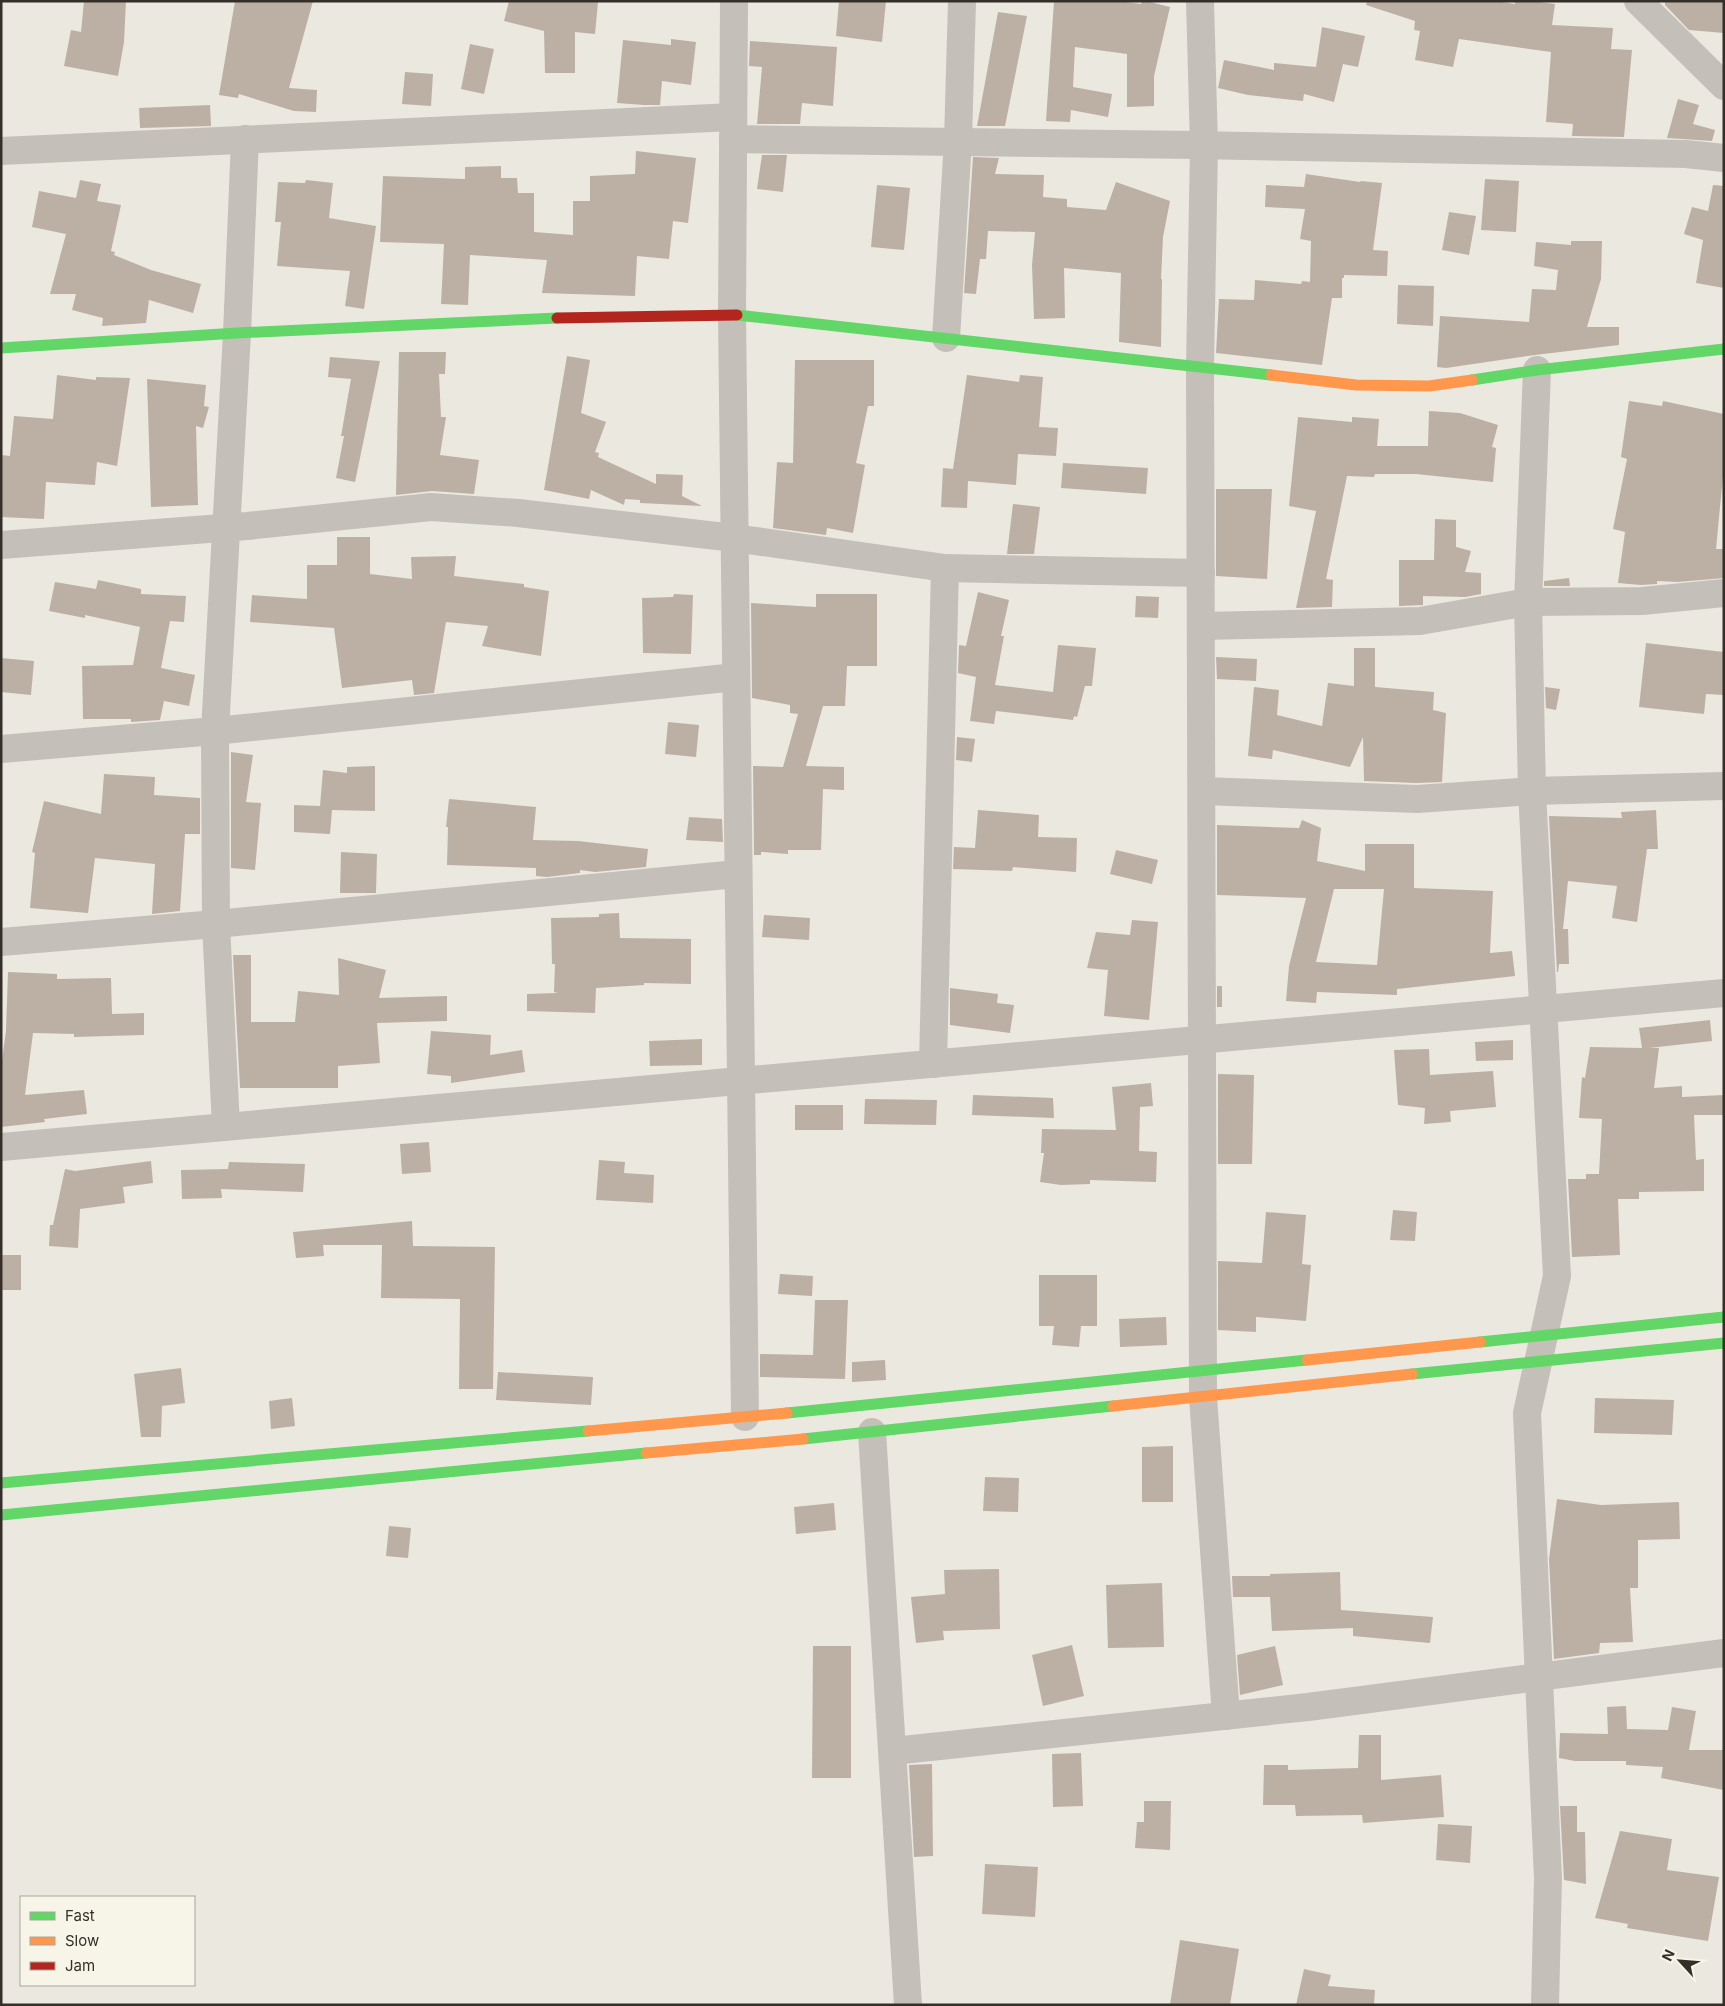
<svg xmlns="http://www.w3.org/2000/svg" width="1725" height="2006" font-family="Inter,sans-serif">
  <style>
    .building { fill: #bcb0a4; fill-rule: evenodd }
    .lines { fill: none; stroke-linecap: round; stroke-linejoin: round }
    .street { stroke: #c4c0b9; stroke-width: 28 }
    .fast { stroke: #63d668; stroke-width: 11 }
    .slow { stroke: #ff974d; stroke-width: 11 }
    .jam { stroke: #b3261e; stroke-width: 11 }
  </style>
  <rect width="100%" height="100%" fill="#ebe8e0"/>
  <g class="building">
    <polygon points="84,1 126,1 124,42 118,76 64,66 71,30 81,32"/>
    <polygon points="235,1 313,1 289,88 317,90 316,112 294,111 239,94 238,98 219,95"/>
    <polygon points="509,1 598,2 595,34 575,32 575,73 545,73 544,31 504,21"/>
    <polygon points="839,1 886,1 882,42 836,36"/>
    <polygon points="1054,1 1119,1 1141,4 1142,1 1146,1 1170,7 1154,76 1154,106 1127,107 1127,54 1075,47 1073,87 1112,94 1108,117 1071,110 1070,122 1046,121"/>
    <polygon points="1367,1 1496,1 1515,4 1515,1 1531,1 1555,4 1552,25 1613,28 1611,49 1632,50 1624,137 1572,136 1573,124 1546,122 1551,52 1459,39 1453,67 1415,60 1420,31 1414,30 1415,21 1366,5"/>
    <polygon points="1665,1 1724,1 1724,33 1689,30 1665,5"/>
    <polygon points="998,12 1027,16 1005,126 977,126"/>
    <polygon points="1322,27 1365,36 1358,67 1343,64 1334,102 1304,94 1303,101 1248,95 1218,88 1224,60 1274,70 1274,63 1316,67"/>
    <polygon points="671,39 696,42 691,85 662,81 660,105 644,105 617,103 623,40 671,45"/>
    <polygon points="750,41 837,47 833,106 802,103 800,124 757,124 762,67 749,66"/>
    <polygon points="470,44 494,49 484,94 461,89"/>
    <polygon points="405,72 433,74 431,106 402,104"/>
    <polygon points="1678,99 1699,105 1693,124 1715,130 1712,141 1667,138"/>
    <polygon points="210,105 211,126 140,128 139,108"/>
    <polygon points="636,151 696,158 688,223 673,221 669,259 637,256 635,296 542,293 547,260 470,255 468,305 441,304 444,244 380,242 383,176 465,179 465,167 501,166 501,178 517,178 518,193 534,193 534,232 573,235 573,201 590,201 590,176 635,174"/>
    <polygon points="762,155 787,155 783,192 757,189"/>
    <polygon points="973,157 999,158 995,174 1044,175 1043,197 1067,199 1067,207 1106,210 1116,182 1170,201 1163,237 1161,279 1162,279 1161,347 1119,342 1121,273 1064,268 1065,318 1034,319 1032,265 1035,232 988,231 986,259 980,259 976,294 964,293"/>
    <polygon points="1306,174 1360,182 1361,181 1382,183 1373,250 1388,251 1387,276 1344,275 1344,278 1342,278 1342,298 1332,298 1322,365 1216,353 1219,299 1254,300 1255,280 1301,284 1302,281 1310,282 1311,241 1300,239 1305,209 1265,207 1266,185 1304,187"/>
    <polygon points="1485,179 1519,181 1516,232 1481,230"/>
    <polygon points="80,180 101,184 97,201 121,205 111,251 115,252 114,255 151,270 201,284 193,313 149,300 146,323 102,326 103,318 72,310 76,294 50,294 66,234 32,227 39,191 76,198"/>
    <polygon points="306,180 333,183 329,218 376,226 364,309 345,306 350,271 277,266 281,222 275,222 278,182 305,183"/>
    <polygon points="877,185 910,188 904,250 871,247"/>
    <polygon points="1713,185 1724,186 1724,288 1696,283 1703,240 1684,234 1692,207 1708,211"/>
    <polygon points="1449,212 1476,216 1469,255 1442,250"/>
    <polygon points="1571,241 1602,241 1601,279 1587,327 1619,327 1619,345 1535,355 1446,368 1437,367 1440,316 1529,322 1532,289 1556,290 1558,270 1534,266 1536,242 1571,245"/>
    <polygon points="1398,285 1434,286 1433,326 1397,324"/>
    <polygon points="399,352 446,352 445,374 439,374 441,417 446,417 440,455 479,460 474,494 432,491 396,495"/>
    <polygon points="567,356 590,360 581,413 606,422 595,452 599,453 598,457 656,484 656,474 683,475 682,496 702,506 640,503 640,500 625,499 624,505 591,490 589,499 544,490"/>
    <polygon points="330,357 380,361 355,482 336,478 344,436 341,436 351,379 328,377"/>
    <polygon points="795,360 874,360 874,406 868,406 856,463 865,465 853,533 827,528 826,535 773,528 777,462 793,463"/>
    <polygon points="57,375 96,380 96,377 130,378 117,466 97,462 95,485 46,482 44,519 1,517 1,455 10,456 14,416 53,419"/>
    <polygon points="967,375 1019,382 1020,375 1043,377 1039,427 1058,428 1056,456 1018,454 1016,485 968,481 967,508 941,507 943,468 953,469"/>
    <polygon points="147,379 206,385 204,406 209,407 203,428 196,426 198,505 151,507"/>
    <polygon points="1629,401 1662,406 1663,401 1724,414 1724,465 1716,549 1724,549 1724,578 1678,582 1657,581 1657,584 1641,585 1618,583 1625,532 1613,529 1627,459 1621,457"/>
    <polygon points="1429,411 1460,413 1498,425 1492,447 1496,448 1493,482 1416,474 1375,474 1374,477 1347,476 1326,579 1333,580 1332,607 1296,608 1316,511 1289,506 1298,417 1352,422 1352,417 1379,419 1377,446 1428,446"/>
    <polygon points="1063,463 1148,468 1146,494 1061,488"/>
    <polygon points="1216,489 1272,489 1267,579 1216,576"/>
    <polygon points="1013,504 1040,507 1034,554 1007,554"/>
    <polygon points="1435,519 1456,520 1456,547 1471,551 1465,572 1481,573 1481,594 1465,597 1423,596 1423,605 1399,606 1399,560 1434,560"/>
    <polygon points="337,537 370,537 370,574 412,579 411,557 456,556 454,576 524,584 524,587 549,591 541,656 482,646 488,626 446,622 434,693 414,695 412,680 342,688 334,628 250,622 252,595 307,599 307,565 337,565"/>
    <polygon points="1569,578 1570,586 1544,586 1544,581"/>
    <polygon points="98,580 141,589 141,594 186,596 184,622 170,621 161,668 195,675 189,706 164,701 160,720 131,722 131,719 83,719 82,666 133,665 140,627 85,615 85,618 49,611 55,582 96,589"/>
    <polygon points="978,592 1009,600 1001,636 1004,636 995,685 1053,692 1058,645 1096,648 1092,686 1085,686 1077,717 1074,716 1073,720 996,711 994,724 970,721 976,677 958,673 959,645 966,646"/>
    <polygon points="674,594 693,595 691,654 643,653 642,598 673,597"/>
    <polygon points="816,594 877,594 877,666 847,666 845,706 823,706 806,766 844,767 844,790 823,789 821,850 788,850 788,854 761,852 761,855 754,855 753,766 783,767 798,714 790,713 790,705 752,698 751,603 816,607"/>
    <polygon points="1136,596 1159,597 1158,618 1135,617"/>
    <polygon points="1646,643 1724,652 1724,695 1706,694 1704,714 1639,707"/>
    <polygon points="1354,648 1375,648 1375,687 1434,692 1433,710 1446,713 1442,782 1417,783 1364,781 1363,737 1350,767 1273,750 1272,759 1248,756 1254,687 1279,690 1277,715 1322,726 1328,683 1354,686"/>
    <polygon points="1216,657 1257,659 1256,681 1217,679"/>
    <polygon points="1,658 34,661 31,695 1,692"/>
    <polygon points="1545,687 1560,689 1556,710 1546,708"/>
    <polygon points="668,722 699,725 696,757 665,754"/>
    <polygon points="957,737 975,739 972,762 956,760"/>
    <polygon points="231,752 253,755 246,802 261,803 255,870 231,868"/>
    <polygon points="375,766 375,811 332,810 330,834 294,832 294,805 320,806 323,770 347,773 347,767"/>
    <polygon points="104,774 155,777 154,795 200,798 200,834 185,834 180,911 152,914 155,864 95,858 88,913 30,908 35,853 32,852 44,801 101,814"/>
    <polygon points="449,799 536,807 533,840 578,841 648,849 646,867 595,872 580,870 580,873 547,877 536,876 536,868 447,865 448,827 446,827"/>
    <polygon points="978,810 1039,815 1038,837 1077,838 1076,872 1013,867 1012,871 953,869 954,847 975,848"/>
    <polygon points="1656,810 1658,849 1647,849 1637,922 1612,918 1617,886 1568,881 1563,929 1568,929 1569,964 1559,964 1558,972 1557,972 1549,816 1622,818 1621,812"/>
    <polygon points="689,817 722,819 723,842 686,840"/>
    <path d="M1302,820L1321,828L1317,861L1365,871V844H1414V888L1493,891L1490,953L1512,951L1515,976L1397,989V995L1317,992L1316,1003L1286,1001L1289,966L1306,898L1217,895V825L1299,828ZM1334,889H1384L1377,965L1316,962Z"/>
    <polygon points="1116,850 1158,860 1152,884 1110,874"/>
    <polygon points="341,852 377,854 376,893 340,893"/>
    <polygon points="619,913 620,938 691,939 691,984 644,983 644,985 596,988 595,1013 527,1011 527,994 558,993 554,992 555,964 552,964 551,918 599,917 599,914"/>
    <polygon points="764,915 810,918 809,940 762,937"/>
    <polygon points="1132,920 1158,922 1149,1020 1104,1016 1108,970 1087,968 1096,932 1130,935"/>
    <polygon points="233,955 251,955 251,1022 295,1022 298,991 339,995 338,958 386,970 379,998 447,996 447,1021 377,1023 380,1063 338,1066 338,1088 240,1088"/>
    <polygon points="8,972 57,974 57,979 111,978 112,1014 144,1013 144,1035 74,1037 74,1034 33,1033 25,1095 84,1090 87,1114 44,1119 45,1122 1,1127 1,1067 6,1031"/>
    <rect x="1217" y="986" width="5" height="21"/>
    <polygon points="950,988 998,994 997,1003 1014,1005 1010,1033 950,1025"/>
    <polygon points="1710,1020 1712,1041 1649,1048 1659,1048 1654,1088 1682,1086 1682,1097 1724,1095 1724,1115 1694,1115 1696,1160 1704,1159 1704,1191 1639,1192 1639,1199 1618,1199 1620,1255 1572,1257 1568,1179 1586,1179 1586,1174 1599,1174 1602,1119 1579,1118 1582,1077 1585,1078 1590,1047 1642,1048 1639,1028"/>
    <polygon points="431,1031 491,1035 490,1055 522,1050 525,1072 451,1083 451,1076 427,1074"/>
    <polygon points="702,1039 702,1065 650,1066 649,1041"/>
    <polygon points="1513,1040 1513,1060 1476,1061 1475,1042"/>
    <polygon points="1429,1049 1430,1075 1493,1071 1496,1107 1450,1111 1451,1122 1424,1124 1425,1108 1398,1105 1394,1050"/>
    <polygon points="1218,1074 1254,1075 1252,1164 1218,1164"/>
    <polygon points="1151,1083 1153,1106 1140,1107 1139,1151 1157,1152 1156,1182 1090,1180 1090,1184 1061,1185 1040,1182 1044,1153 1041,1153 1042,1129 1116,1130 1112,1087"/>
    <polygon points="973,1095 1053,1098 1054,1118 972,1115"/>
    <polygon points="865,1099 937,1100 936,1125 864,1124"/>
    <rect x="795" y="1105" width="48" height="25"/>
    <polygon points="429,1142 431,1172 402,1174 400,1144"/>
    <polygon points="599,1160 625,1162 624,1173 654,1175 653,1203 596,1200"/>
    <polygon points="151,1161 153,1183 123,1187 125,1203 80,1209 78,1248 49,1246 50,1225 53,1225 65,1169 75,1171"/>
    <polygon points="229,1162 305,1164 303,1192 221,1189 222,1198 182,1199 181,1170 228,1169"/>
    <polygon points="1393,1210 1417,1212 1415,1241 1390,1240"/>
    <polygon points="1266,1212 1306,1215 1302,1264 1311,1265 1306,1321 1256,1317 1256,1332 1218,1330 1218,1261 1262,1263"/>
    <polygon points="412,1221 413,1246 495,1247 493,1389 459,1389 460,1299 381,1298 382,1245 323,1245 324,1256 296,1258 293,1232"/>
    <rect x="1" y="1255" width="20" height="35"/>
    <polygon points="780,1274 813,1276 812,1296 778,1294"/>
    <polygon points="1039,1275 1097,1275 1097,1326 1081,1326 1079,1347 1052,1345 1054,1326 1039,1326"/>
    <polygon points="815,1300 848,1300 845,1379 760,1377 760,1354 813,1355"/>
    <polygon points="1166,1317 1167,1345 1120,1347 1119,1319"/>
    <polygon points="885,1360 886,1380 852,1382 852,1362"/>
    <polygon points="181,1368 185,1403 162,1406 161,1437 141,1437 134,1374"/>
    <polygon points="498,1372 593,1377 591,1405 496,1400"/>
    <polygon points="292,1398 295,1426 271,1429 269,1401"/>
    <polygon points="1595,1398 1674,1400 1672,1435 1594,1433"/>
    <polygon points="1173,1446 1173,1502 1142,1502 1142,1447"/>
    <polygon points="985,1477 1019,1478 1018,1512 983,1511"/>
    <polygon points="1557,1499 1601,1505 1679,1502 1680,1539 1638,1540 1638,1588 1630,1588 1633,1642 1600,1643 1599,1653 1554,1659 1549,1559"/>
    <polygon points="834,1503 836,1530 796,1534 794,1507"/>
    <polygon points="389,1526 411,1528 408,1558 386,1556"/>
    <polygon points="999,1569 1000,1629 943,1631 944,1640 916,1643 911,1597 945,1594 944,1570"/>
    <polygon points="1340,1572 1341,1610 1433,1617 1430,1643 1353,1636 1353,1628 1272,1631 1270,1597 1233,1597 1232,1576 1270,1576 1270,1574"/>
    <polygon points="1162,1583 1164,1647 1108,1648 1106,1585"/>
    <polygon points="1072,1645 1084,1696 1043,1706 1032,1655"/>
    <polygon points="813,1646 851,1646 851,1778 812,1778"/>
    <polygon points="1275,1646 1283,1685 1240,1695 1237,1655"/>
    <polygon points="1626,1706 1627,1729 1668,1730 1672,1707 1696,1711 1689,1750 1724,1750 1724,1790 1661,1778 1663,1767 1626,1765 1626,1761 1575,1761 1559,1758 1560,1733 1608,1734 1607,1707"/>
    <polygon points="1359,1735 1381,1735 1381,1780 1441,1775 1444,1817 1363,1823 1362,1815 1296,1816 1295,1805 1263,1805 1264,1765 1288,1765 1288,1770 1358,1768"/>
    <polygon points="1081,1753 1083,1806 1053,1807 1052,1754"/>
    <polygon points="932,1764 933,1856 914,1857 909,1765"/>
    <polygon points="1144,1801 1171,1801 1170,1850 1135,1848 1137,1822 1144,1822"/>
    <polygon points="1560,1806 1577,1806 1577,1832 1585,1832 1586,1884 1564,1880"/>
    <polygon points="1438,1824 1472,1826 1470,1863 1436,1860"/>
    <polygon points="1620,1831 1672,1839 1667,1870 1719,1877 1708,1941 1627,1928 1628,1924 1595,1918"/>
    <polygon points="985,1864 1038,1867 1035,1917 982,1914"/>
    <polygon points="1180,1940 1239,1949 1230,2005 1170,2005"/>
    <polygon points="1304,1969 1331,1975 1328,1986 1375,1990 1374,2005 1296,2005"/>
  </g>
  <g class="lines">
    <g class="street">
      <polyline points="734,1 732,314 745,1417"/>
      <polyline points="1200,1 1204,146 1200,366 1203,1397 1226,1716"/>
      <polyline points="1638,1 1724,86"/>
      <path d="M733,139C1051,141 1368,149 1686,154L1724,158"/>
      <polyline points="1,151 733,117"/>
      <polyline points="946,338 958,140 962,1"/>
      <polyline points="1537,370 1528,602 1532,791 1557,1276 1527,1413 1548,1878 1545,2005"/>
      <polyline points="1,545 247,526 431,507 518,513 734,538 945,568 1201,573"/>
      <polyline points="1201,626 1420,621 1528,602 1642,601 1724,593"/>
      <polyline points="1,749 215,731 736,677"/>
      <polyline points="1202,791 1417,799 1532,791 1724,786"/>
      <polyline points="1,942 216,924 737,874"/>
      <polyline points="933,1064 945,568"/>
      <polyline points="226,1126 216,924 215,731 237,333 245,139"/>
      <polyline points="1,1147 1724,993"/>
      <polyline points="872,1432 908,2005"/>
      <polyline points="893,1751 1308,1707 1724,1653"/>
    </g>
    <g class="fast">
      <polyline points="737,315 1271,375"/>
      <polyline points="1,348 237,333 557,318"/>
      <polyline points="1472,380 1537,370 1724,349"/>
      <polyline points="1480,1342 1724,1317"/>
      <polyline points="1412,1374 1724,1343"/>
      <polyline points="787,1413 1307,1360"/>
      <polyline points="803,1439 1113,1406"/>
      <polyline points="1,1483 588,1431"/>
      <polyline points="1,1515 646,1453"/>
    </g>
    <g class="slow">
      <polyline points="1271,375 1356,385 1429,386 1472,380"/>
      <polyline points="1307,1360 1480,1342"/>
      <polyline points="1113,1406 1412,1374"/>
      <polyline points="588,1431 787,1413"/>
      <polyline points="646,1453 803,1439"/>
    </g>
    <polyline class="jam" points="557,318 737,315"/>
  </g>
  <rect width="1725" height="2006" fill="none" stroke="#342f28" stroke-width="5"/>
  <rect x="20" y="1896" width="175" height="90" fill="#f7f4e8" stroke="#a9a59b"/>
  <rect x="30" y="1912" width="25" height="8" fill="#63d668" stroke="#a9a59b"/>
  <text x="65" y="1921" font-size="15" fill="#342f28">Fast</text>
  <rect x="30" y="1937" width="25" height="8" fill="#ff974d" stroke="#a9a59b"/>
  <text x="65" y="1946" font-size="15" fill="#342f28">Slow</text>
  <rect x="30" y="1962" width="25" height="8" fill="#b3261e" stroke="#a9a59b"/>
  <text x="65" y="1971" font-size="15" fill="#342f28">Jam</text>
  <g transform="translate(1680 1961) rotate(296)" stroke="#f7f4e8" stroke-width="4" paint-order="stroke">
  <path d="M0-4L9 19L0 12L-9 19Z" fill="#342f28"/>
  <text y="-8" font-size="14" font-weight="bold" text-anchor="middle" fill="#342f28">N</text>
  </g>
</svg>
